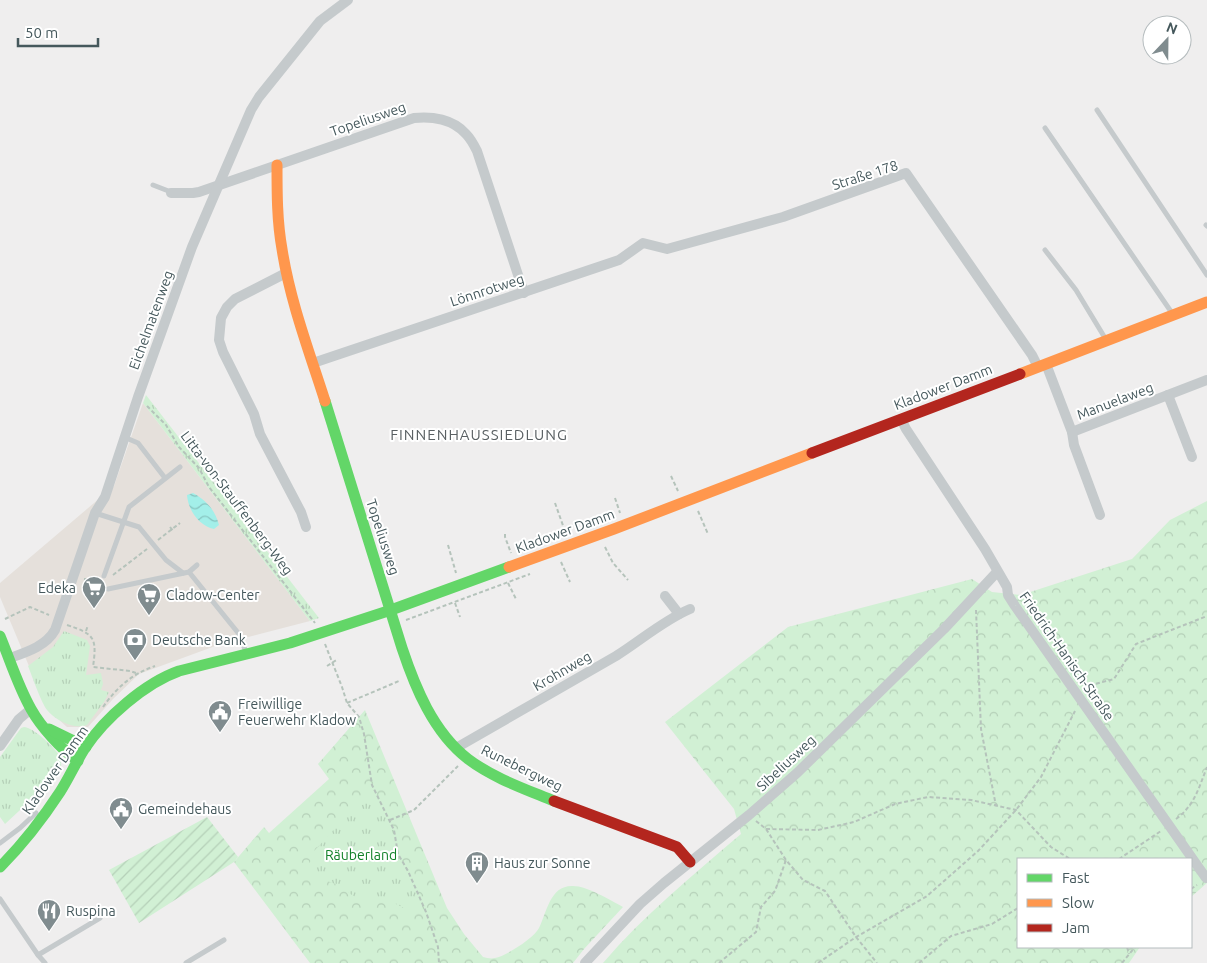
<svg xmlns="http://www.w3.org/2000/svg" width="1207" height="963" font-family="Ubuntu,sans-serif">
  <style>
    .commercial { fill: #e5e0db }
    .forest { fill: url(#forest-crowns) }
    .park { fill: url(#park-tufts) }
    .garden { fill: url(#garden-furrows) }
    .water { fill: url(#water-waves) }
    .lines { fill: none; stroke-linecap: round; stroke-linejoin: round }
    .path { stroke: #b5c3bb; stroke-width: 2; stroke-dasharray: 4 2.5; stroke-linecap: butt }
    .lane { stroke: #c5cacc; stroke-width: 5 }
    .street { stroke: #c5cacc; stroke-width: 10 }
    .fast { stroke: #63d668; stroke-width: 11 }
    .slow { stroke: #ff974d; stroke-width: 11 }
    .jam { stroke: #b3261e; stroke-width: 11 }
    .labels { text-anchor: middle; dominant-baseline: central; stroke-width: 4; stroke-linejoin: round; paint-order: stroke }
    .street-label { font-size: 14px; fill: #45585c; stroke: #fff }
    .poi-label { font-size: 14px; fill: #45585c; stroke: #fff; text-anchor: start }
    .park-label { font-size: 14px; fill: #128129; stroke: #fff }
    .neighbourhood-label { font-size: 15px; letter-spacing: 1px; fill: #5a6063; stroke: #fff }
  </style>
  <defs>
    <pattern id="forest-crowns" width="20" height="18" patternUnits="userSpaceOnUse" patternTransform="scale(1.25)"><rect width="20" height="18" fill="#d1f0d4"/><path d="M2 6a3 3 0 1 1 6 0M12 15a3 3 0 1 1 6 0" fill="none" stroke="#b5d0b8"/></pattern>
    <pattern id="park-tufts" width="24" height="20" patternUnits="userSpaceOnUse" patternTransform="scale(1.25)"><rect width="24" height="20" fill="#d1f0d4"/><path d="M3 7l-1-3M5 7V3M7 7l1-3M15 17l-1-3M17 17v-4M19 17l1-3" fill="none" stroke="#b5d0b8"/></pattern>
    <pattern id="garden-furrows" width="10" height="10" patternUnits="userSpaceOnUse" patternTransform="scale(1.25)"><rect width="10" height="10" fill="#d1f0d4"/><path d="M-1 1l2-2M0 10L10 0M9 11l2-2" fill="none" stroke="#b5d0b8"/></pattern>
    <pattern id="water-waves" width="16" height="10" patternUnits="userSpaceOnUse" patternTransform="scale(1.25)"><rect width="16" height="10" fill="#a3efe9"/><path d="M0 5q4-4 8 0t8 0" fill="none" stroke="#87c4c0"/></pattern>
  </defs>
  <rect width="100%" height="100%" fill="#efeeee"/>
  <polygon class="commercial" points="143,403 310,621 218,645 139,674 113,699 88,727 67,727 47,709 0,597 0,583 114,486"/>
  <g class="forest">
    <path d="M1207,501V883L1191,897V859H1018V947H1140L1129,963H603C644,915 693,875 741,834L734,809L665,722L788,627L972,579L992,592L1021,595L1132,559L1170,520Z"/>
    <path d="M365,710L447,908L464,934L483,957C487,958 491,959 495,958C506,956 534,938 539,928C547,912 550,885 573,886C587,886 610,900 623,907L584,949L573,963H310L234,862L264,827L269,833L329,779L318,764Z"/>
  </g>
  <g class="park">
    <polygon points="146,395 319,618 310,621 143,403"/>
    <path d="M64,631L87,640L90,646L86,675L101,673L103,684L101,690L109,692L104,702L87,725C74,730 55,720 47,710C41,702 32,676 28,666L53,647Z"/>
    <path d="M24,727C33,727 54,747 59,755C62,760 61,766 61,772L5,824L0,817V757L21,728Z"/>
    <polygon points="378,799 394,830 398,854 408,871 426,912 410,911 386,899 361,900 352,895 338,885 314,876 311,872 309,865 314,851 331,833 345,815 360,802"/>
  </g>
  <polygon class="garden" points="207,817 238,857 234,862 139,923 109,870"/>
  <path class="water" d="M193,493C207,501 215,510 219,525L214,529C199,526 188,510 187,495Z"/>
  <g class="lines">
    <g class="path">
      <polyline points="147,406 166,425 179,447 199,468 209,487 315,623"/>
      <polyline points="671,476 678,491"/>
      <polyline points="615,498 620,513"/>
      <polyline points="555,503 566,534"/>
      <polyline points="698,511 708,534"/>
      <polyline points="170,527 174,532"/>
      <polyline points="505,534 505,537 511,553"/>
      <polyline points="158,540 180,523"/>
      <polyline points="448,545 456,573"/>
      <polyline points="605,547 613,563 628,580"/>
      <polyline points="561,562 570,582"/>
      <polyline points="113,575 147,549"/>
      <polyline points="84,579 97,580"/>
      <polyline points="508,583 516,599"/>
      <polyline points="455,603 460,617"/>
      <polyline points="976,610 981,729 996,806"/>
      <polyline points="5,619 30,607 49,615"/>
      <polyline points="406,620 530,574"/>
      <path d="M67,625C95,634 97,638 93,667L130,671L136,673"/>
      <polyline points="86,631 88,625"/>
      <polyline points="325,644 342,687 347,703 359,717 364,734 372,785 394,830 398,854 408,871 426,912 438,947 439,963"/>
      <polyline points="327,666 338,659"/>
      <polyline points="1087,693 1095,684 1114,679 1136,644 1207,616"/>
      <polyline points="347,703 399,681"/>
      <path d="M103,707C117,687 132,674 155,666"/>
      <path d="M1176,819C1195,805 1199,787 1207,767"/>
      <polyline points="390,820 414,810 458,766"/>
      <polyline points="756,821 766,829 786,860 803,880 825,891 856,937 877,963"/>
      <polyline points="766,829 818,830 854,822 895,804 928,797 971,800 1016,810 1051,847 1070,859"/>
      <polyline points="1119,859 1161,831"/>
      <polyline points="1191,889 1197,885"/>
      <polyline points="1127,947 1129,954"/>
      <polyline points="719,963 756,932 761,907 775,891 786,860"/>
      <polyline points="818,963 856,937 927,896 978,851 1016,810 1041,777 1075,711"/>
      <polyline points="919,963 951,936 992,924 1018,908"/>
      <polyline points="1122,963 1135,947"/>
    </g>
    <g class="lane">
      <polyline points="1097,110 1207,275"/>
      <polyline points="1045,128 1172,313"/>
      <polyline points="153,185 171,192"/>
      <polyline points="1206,225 1207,226"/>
      <polyline points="1045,250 1076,290 1105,338"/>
      <polyline points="124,437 138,443 165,478"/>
      <polyline points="95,513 139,527 166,560 183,573"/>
      <polyline points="189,572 239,634 246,652"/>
      <polyline points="104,576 129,507 180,467"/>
      <polyline points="108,589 189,572 197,565"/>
      <polyline points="0,843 20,828 36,813"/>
      <polyline points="0,899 38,955 45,963"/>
      <polyline points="38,955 100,918"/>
      <polyline points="186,963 224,940"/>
    </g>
    <g class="street">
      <path d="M171,193H193L199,192L414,118C432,116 453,119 466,134C471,139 474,145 477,151L524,293"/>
      <polyline points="286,273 235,299 227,307 221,318 219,340 223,352 254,414 260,434 301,512 306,527"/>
      <polyline points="313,363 619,260 643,243 667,249 783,217 906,173 1032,355 1038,367"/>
      <polyline points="1046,364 1072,432 1207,380"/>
      <polyline points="1168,395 1192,457"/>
      <polyline points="901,419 906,429 985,549 1007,587 1008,595 1015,606 1206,878"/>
      <polyline points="1072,432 1074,445 1100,515"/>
      <polyline points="665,596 679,614"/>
      <path d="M10,658C27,652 46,646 55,630L95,513L105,497L138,397L192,247L251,110L259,97L320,21L348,0"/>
      <polyline points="0,746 19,719 31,709"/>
      <path d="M456,748C509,717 563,687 616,656C640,641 664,620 690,609"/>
      <polyline points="585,963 640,904 664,883 749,815 797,773 944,629 997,572"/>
    </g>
    <g class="fast">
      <path d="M325,401L402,648C415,687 433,732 468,759C493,778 525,789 554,801"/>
      <path d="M0,636C10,660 18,686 31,709C41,727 61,749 78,761"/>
      <polyline points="49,729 86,747"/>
      <path d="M0,867C22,845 43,818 60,792C69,778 76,762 85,748C105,718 145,683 179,671L290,643L391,610L509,567"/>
    </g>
    <g class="slow">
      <path d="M277,165C277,193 277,221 282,249C290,301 309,351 325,401"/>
      <polyline points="1020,374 1207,302"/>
      <polyline points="509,567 614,529 812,453"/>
    </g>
    <g class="jam">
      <polyline points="812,453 1020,374"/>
      <polyline points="554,801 677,847 690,862"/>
    </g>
  </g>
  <defs>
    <g id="supermarket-pin" transform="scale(1.25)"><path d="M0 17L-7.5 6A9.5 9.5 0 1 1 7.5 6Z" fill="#808c8f" stroke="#fff"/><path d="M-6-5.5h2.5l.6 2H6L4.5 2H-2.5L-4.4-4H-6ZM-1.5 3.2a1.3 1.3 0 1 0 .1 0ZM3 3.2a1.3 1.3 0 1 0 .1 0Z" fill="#fff"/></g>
    <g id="bank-pin" transform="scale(1.25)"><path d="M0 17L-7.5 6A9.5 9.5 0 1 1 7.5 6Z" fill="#808c8f" stroke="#fff"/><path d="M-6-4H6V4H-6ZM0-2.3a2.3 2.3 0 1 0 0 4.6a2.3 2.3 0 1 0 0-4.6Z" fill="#fff"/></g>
    <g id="civic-pin" transform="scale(1.25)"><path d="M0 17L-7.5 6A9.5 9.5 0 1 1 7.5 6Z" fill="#808c8f" stroke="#fff"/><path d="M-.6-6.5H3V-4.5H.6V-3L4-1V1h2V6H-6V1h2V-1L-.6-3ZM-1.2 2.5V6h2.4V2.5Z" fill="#fff"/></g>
    <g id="building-pin" transform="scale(1.25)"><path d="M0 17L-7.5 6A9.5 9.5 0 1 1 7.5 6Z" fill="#808c8f" stroke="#fff"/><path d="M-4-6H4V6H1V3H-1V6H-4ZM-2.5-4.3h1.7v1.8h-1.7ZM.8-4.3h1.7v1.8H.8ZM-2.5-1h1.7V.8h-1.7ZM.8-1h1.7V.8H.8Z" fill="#fff"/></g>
    <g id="restaurant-pin" transform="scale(1.25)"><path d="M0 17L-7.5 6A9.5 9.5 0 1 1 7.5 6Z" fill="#808c8f" stroke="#fff"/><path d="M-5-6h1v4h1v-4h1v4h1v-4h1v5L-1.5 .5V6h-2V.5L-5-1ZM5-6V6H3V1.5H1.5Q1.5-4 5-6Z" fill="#fff"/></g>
  </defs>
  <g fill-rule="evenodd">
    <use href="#supermarket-pin" x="94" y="588"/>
    <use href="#supermarket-pin" x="149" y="595"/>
    <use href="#bank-pin" x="135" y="640"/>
    <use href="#civic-pin" x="220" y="712"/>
    <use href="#civic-pin" x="121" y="809"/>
    <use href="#building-pin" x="477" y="863"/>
    <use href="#restaurant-pin" x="49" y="911"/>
  </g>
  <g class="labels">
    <g class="street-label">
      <text transform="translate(368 119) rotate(-19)">Topeliusweg</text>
      <text transform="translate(865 175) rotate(-18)">Straße 178</text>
      <text transform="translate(487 290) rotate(-18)">Lönnrotweg</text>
      <text transform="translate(151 320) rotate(-70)">Eichelmatenweg</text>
      <text transform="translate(943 387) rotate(-21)">Kladower Damm</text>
      <text transform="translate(1115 401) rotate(-21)">Manuelaweg</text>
      <text transform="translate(237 503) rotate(53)">Litta-von-Stauffenberg-Weg</text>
      <text transform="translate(565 531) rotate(-20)">Kladower Damm</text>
      <text transform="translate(383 537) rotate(72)">Topeliusweg</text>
      <text transform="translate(1067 656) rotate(55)">Friedrich-Hanisch-Straße</text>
      <text transform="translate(562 671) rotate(-30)">Krohnweg</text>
      <text transform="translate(786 763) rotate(-43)">Sibeliusweg</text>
      <text transform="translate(522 768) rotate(26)">Runebergweg</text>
      <text transform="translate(55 770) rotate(-55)">Kladower Damm</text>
    </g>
    <g class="poi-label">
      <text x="76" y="588" text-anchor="end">Edeka</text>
      <text x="166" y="595">Cladow-Center</text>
      <text x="152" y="640">Deutsche Bank</text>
      <text x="238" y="704">Freiwillige<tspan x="238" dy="16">Feuerwehr Kladow</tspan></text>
      <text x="138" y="809">Gemeindehaus</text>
      <text x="494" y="863">Haus zur Sonne</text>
      <text x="66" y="911">Ruspina</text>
    </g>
    <g class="park-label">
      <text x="361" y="855">Räuberland</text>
    </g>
    <g class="neighbourhood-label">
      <text x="479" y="434">FINNENHAUSSIEDLUNG</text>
    </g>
  </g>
  <rect x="1017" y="858" width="175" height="90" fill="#ffffff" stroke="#b5bcbe"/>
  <rect x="1027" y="874" width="25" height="8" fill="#63d668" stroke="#b5bcbe"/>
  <text x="1062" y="883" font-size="15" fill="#45585c">Fast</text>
  <rect x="1027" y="899" width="25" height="8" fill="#ff974d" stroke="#b5bcbe"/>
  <text x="1062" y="908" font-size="15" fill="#45585c">Slow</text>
  <rect x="1027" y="924" width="25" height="8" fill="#b3261e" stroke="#b5bcbe"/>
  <text x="1062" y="933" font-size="15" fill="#45585c">Jam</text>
  <g transform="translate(1167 40) rotate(22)"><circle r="24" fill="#ffffff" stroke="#b5bcbe"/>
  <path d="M0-4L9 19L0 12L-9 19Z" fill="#808c8f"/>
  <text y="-8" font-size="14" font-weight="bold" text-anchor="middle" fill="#45585c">N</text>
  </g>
  <path d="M18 38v8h80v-8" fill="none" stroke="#45585c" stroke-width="2.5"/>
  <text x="25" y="38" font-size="15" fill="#45585c" stroke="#ffffff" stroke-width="4" paint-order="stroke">50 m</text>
</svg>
